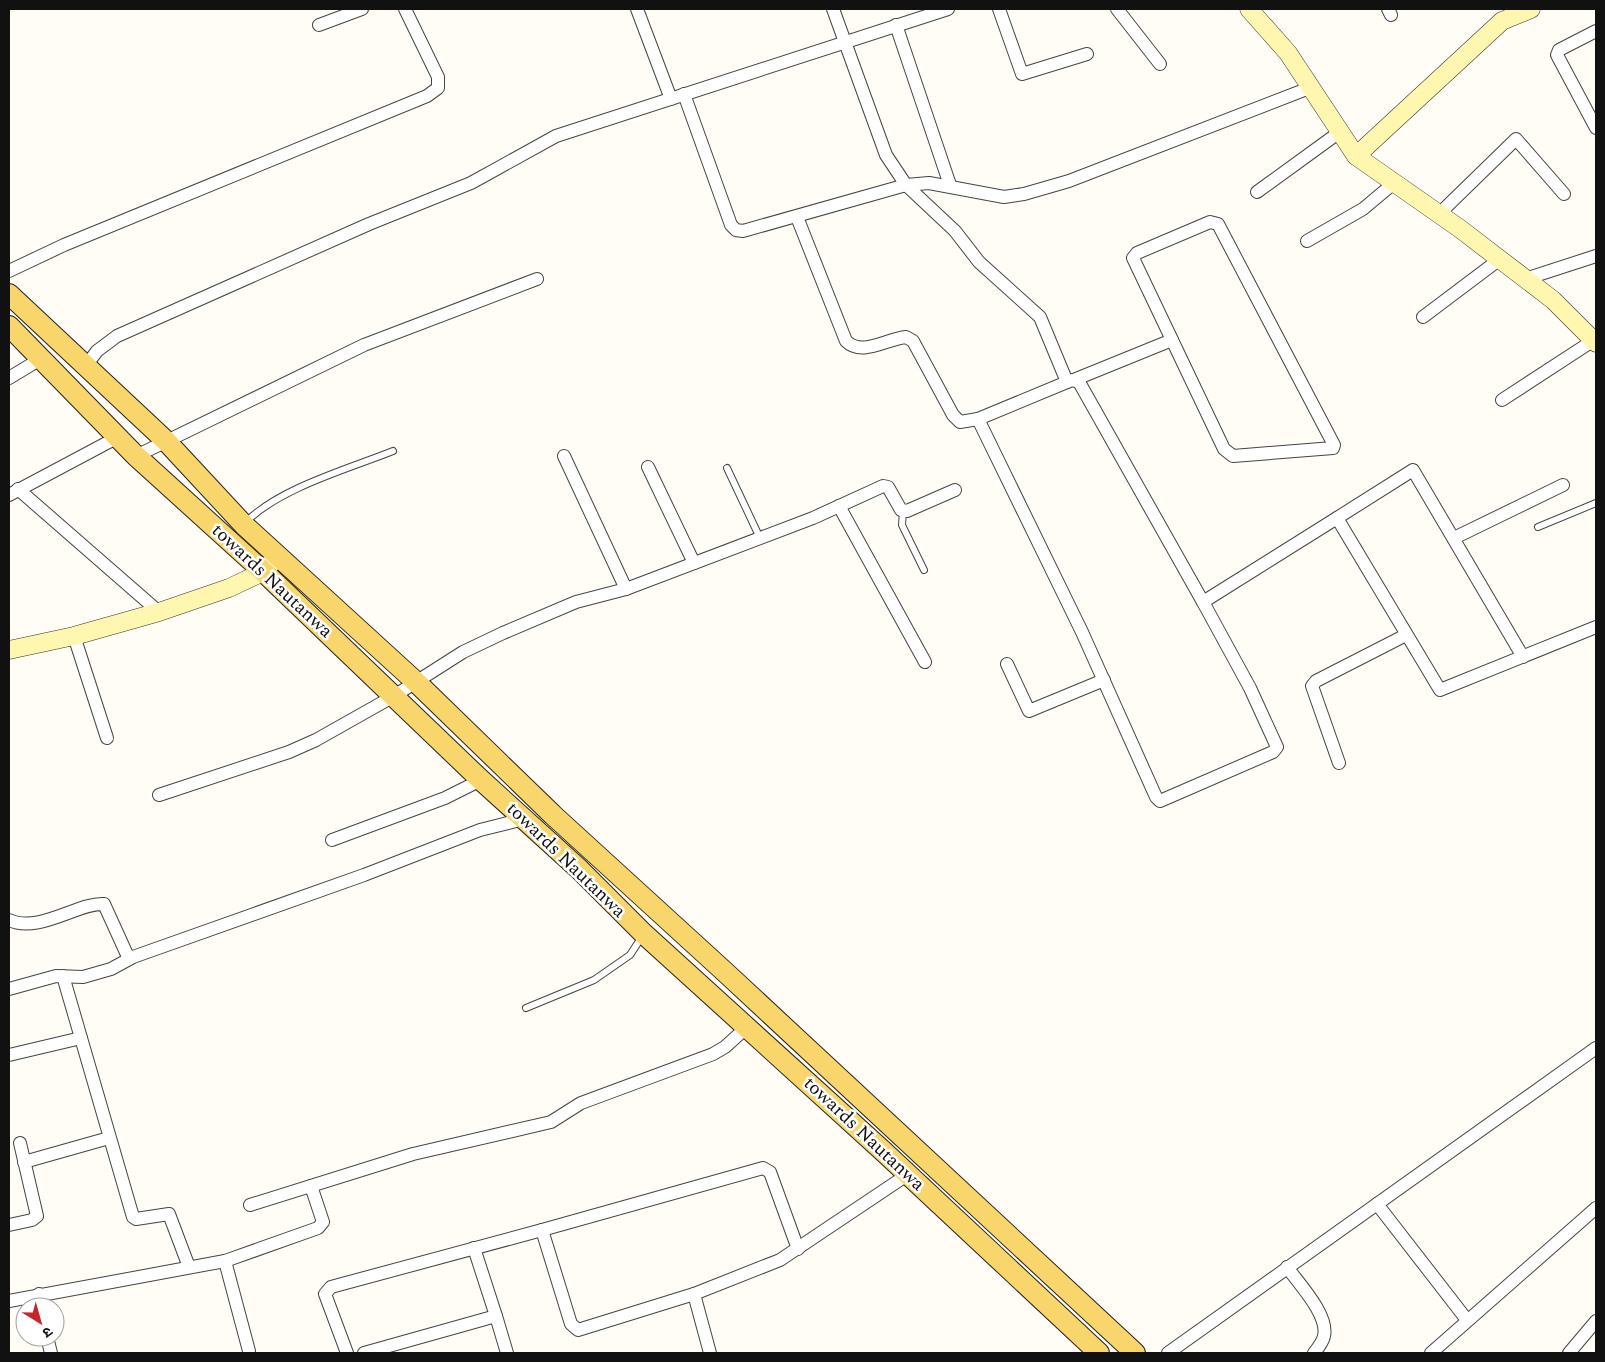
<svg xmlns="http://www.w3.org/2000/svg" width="1605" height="1362" font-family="Spectral,'Noto Sans Devanagari',serif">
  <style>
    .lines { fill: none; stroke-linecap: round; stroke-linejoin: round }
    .lane-casing { stroke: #444; stroke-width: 8 }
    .street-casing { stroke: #444; stroke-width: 14 }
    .secondary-casing { stroke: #333; stroke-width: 19 }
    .primary-casing { stroke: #222; stroke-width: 22 }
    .lane { stroke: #fff; stroke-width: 6 }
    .street { stroke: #fff; stroke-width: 12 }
    .secondary { stroke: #fff6b0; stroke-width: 18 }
    .primary { stroke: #f9d66b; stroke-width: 20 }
    .labels { text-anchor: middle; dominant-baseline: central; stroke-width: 5; stroke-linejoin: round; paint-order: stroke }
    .street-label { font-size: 19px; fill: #111; stroke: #fff }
  </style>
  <rect width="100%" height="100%" fill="#fffdf5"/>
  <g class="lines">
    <g class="lane-casing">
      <g id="lane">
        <polyline points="727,468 760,538"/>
        <polyline points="903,511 902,525 924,570"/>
        <path d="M245,523C279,488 348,469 393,451"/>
        <polyline points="1538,527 1596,503"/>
        <polyline points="526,1008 594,980 630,955 643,935"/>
      </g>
    </g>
    <g class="street-casing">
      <g id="street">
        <polyline points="637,9 671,99"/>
        <polyline points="833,9 886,155 906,185 955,231 979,262 1040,317 1067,382"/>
        <polyline points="999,9 1022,74 1087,54"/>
        <polyline points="1117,9 1160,64"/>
        <polyline points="1388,9 1391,15"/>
        <polyline points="319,25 362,9"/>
        <polyline points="896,25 950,185"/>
        <polyline points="1596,31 1559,50 1557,55 1596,128"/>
        <polyline points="684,94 731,225 736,230 743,231 906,185 929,183 1004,197 1024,194 1069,181 1312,87"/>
        <polyline points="1257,192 1341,131"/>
        <polyline points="1439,214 1516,139 1564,194"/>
        <path d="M797,217L846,341C862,357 886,339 906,337L913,341L953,415L960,422L978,419L1072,380L1079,382L1203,602L1337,518L1440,690L1596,627"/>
        <polygon points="1210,222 1218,224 1334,445 1333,448 1233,456 1224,449 1133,258 1137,253"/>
        <polyline points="1307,241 1363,209 1394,183"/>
        <polyline points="9,271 64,245 427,96 438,88 438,77 405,9"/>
        <polyline points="1525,279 1596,256"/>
        <polyline points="1423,317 1500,259"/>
        <polyline points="85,367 97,351 117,336 369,224 471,183 556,136 948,9"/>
        <polyline points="9,378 42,358"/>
        <polyline points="1076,379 1172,340"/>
        <polyline points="1502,400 1594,340"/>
        <polyline points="978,419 1082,632 1156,797 1160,801 1273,752 1277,747 1250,688 1203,602"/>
        <polyline points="136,456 364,345 537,279"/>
        <polyline points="564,456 626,589"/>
        <polyline points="648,467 694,563"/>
        <polyline points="18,489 159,612"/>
        <polyline points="9,495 118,437"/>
        <polyline points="839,506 925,662"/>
        <polyline points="1337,518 1413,470 1523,657"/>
        <polyline points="1454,538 1563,485"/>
        <polyline points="74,636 107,738"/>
        <polyline points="1007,664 1029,711 1104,680"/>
        <polyline points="1339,763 1312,686 1316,681 1406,635"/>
        <polyline points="159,795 289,752 316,740 394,696 463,652 503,633 576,602 626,589 813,518 883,486 888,487 901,510 907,511 955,490"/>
        <polyline points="332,840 445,798 481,780"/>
        <path d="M9,920C39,934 79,902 104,904L129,959"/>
        <polyline points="63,976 133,1217 136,1219 169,1214 189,1267"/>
        <polyline points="9,989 56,976 83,977 111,969 133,957 364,875 480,830 524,819"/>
        <polyline points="9,1055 81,1038"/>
        <polyline points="24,1162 109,1138"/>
        <polyline points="1377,1204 1467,1320"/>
        <polyline points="250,1205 413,1154 551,1122 581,1103 713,1054 725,1047 747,1027"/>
        <polyline points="9,1225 32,1220 37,1216 20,1143"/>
        <polyline points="542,1230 571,1324 578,1330 694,1294 780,1260 907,1175"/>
        <polyline points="225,1261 249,1351"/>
        <path d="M1287,1267C1299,1284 1329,1315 1324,1336C1323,1342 1318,1348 1314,1353"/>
        <polyline points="39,1294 41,1307"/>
        <polyline points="694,1294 710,1353"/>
        <polyline points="9,1301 225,1261 318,1228 323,1222 311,1186"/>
        <polyline points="496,1316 507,1353"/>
        <polyline points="47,1337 51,1353"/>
        <polyline points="347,1353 325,1294 331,1287 542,1230 763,1168 770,1172 798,1249"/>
        <polyline points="364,1353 496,1316 474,1248"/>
        <polyline points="1168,1353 1596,1048"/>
        <polyline points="1431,1353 1596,1208"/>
        <polyline points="1569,1353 1596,1321"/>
      </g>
    </g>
    <g class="secondary-casing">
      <g id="secondary">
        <polyline points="1249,9 1288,53 1356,156 1459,228 1553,300 1596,343"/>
        <polyline points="1356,156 1502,21 1531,9"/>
        <polyline points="9,650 74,636 159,612 229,588 263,572 278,556"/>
      </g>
    </g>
    <g class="primary-casing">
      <g id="primary">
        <polyline points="9,294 166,441 244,525 416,682 553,815 725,972 1135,1353"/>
        <polyline points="9,326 136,456 267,575 481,780 579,869 644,934 883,1151 1099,1353"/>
      </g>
    </g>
    <use href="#lane" class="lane"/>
    <use href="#street" class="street"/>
    <use href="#secondary" class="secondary"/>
    <use href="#primary" class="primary"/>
  </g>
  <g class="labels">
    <g class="street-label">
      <text transform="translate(272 581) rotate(43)">towards Nautanwa</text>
      <text transform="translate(566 860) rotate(44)">towards Nautanwa</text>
      <text transform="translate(864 1134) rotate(43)">towards Nautanwa</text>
    </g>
  </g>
  <rect width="1605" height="1362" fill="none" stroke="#111111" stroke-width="20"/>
  <g transform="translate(40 1322) rotate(143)"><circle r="24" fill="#ffffff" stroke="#a0a0a0"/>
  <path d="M0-4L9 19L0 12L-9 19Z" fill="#c4262e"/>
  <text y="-8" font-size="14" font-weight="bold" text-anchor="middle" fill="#111111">उ</text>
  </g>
</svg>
